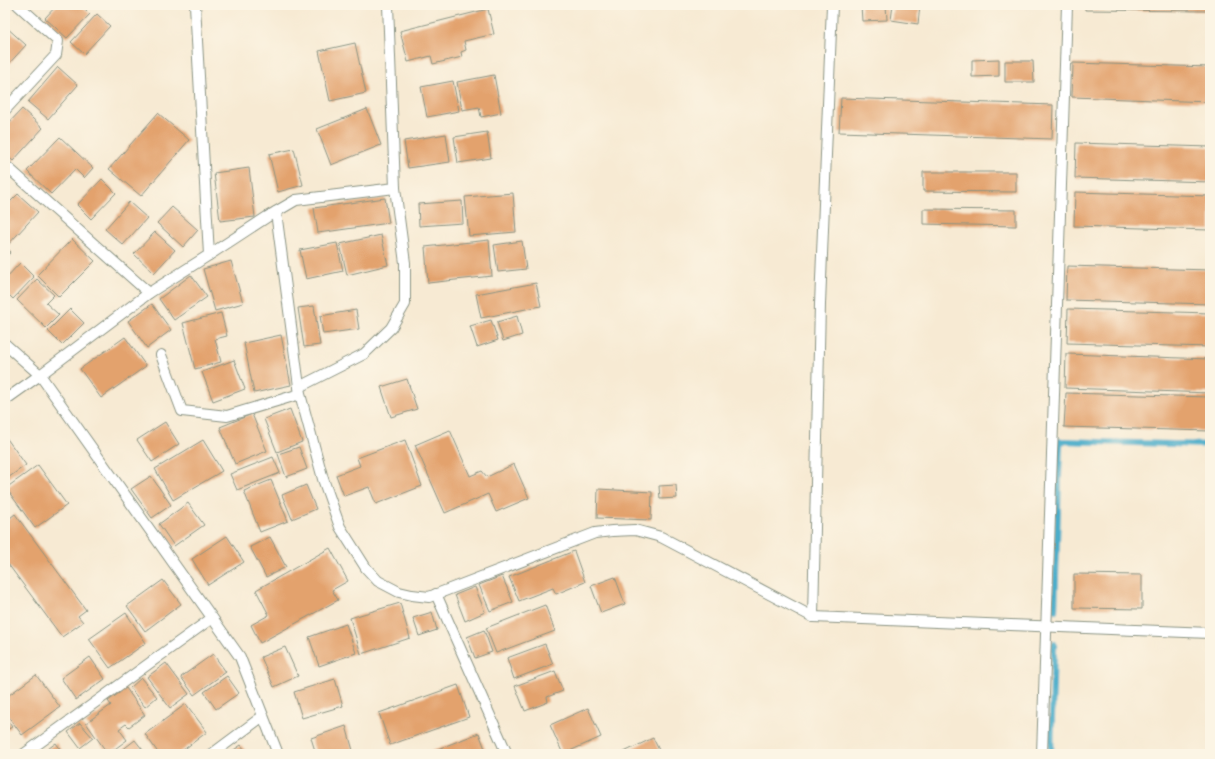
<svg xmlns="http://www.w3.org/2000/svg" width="1215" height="759" font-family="Kalam,sans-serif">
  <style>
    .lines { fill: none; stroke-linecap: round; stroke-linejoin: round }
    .stream { stroke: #4badca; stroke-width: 6 }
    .building { fill: #e3a26d }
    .service-casing { stroke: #8b9484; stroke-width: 12 }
    .service { stroke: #fff; stroke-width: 10 }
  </style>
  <rect width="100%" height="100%" fill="#fcf5e5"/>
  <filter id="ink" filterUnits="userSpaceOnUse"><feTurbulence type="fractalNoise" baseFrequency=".025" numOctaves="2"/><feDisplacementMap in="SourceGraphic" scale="8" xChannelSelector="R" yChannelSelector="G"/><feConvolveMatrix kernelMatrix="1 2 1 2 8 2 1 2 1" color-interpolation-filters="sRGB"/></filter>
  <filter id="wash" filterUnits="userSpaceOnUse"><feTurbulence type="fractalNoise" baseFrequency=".012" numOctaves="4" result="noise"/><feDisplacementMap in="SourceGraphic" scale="16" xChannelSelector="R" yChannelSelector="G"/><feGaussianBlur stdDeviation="0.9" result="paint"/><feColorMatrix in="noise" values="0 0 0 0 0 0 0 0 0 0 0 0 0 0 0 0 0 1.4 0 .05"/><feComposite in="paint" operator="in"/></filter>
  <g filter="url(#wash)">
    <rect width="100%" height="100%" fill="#f7ead3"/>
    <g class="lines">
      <g class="stream">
        <polyline points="1055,610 1060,441 1210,445"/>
        <polyline points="1051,754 1054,644"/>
      </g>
    </g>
    <g id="blocks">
      <g class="building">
        <polygon points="57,5 81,5 90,14 67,38 45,18"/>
        <polygon points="861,5 886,5 887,20 862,21"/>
        <polygon points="893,5 920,5 918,24 891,20"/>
        <polygon points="1085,5 1210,5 1210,11 1085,10"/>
        <polygon points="488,9 494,34 464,41 466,50 461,52 462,57 433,64 431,56 408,62 400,31"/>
        <polygon points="97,14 110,26 84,54 71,42"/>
        <polygon points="5,26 26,45 5,68"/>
        <polygon points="355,43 366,93 330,101 319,51"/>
        <polygon points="999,59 999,76 972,77 972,60"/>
        <polygon points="1005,61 1033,61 1034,82 1005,82"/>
        <polygon points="1073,63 1210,67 1210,102 1072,97"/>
        <polygon points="58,67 78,85 48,119 28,102"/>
        <polygon points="494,75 501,113 481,117 479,107 462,110 457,82"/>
        <polygon points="453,81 459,111 427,117 421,87"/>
        <polygon points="841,98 1053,105 1052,139 839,132"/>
        <polygon points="22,109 43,128 13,161 5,154 5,127"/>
        <polygon points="367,109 381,145 331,165 317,129"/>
        <polygon points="158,113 189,140 141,196 109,169"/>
        <polygon points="487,132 491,158 458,163 454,137"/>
        <polygon points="446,134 450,162 408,168 404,141"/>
        <polygon points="60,137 93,168 84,178 75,169 51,194 27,171"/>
        <polygon points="1076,143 1210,147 1210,182 1075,178"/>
        <polygon points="294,149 303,185 278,192 269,154"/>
        <polygon points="249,168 255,217 220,221 214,173"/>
        <polygon points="923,172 1016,172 1016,192 923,191"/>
        <polygon points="102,179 116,193 91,219 77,205"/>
        <polygon points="1075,192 1210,196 1210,230 1074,226"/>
        <polygon points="513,193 516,232 469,236 465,197"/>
        <polygon points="18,194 38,212 6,247 11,252 5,258 5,207"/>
        <polygon points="385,198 389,223 318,233 314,208"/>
        <polygon points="462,201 463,223 419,226 418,204"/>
        <polygon points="129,202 147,218 123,245 105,229"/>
        <polygon points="172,207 198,230 183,247 157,223"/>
        <polygon points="923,209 1016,210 1016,226 923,224"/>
        <polygon points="155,232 175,250 154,273 134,254"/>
        <polygon points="381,235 388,265 347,275 340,244"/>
        <polygon points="72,239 95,261 59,297 37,275"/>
        <polygon points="489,240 492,276 428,283 425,247"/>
        <polygon points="522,241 526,269 498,272 494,245"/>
        <polygon points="337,243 343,271 306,279 300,250"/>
        <polygon points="231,261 243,303 215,311 203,269"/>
        <polygon points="20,263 34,277 13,299 5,291 5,279"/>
        <polygon points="1067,266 1210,270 1210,304 1066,300"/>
        <polygon points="191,275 207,297 174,320 159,299"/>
        <polygon points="37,279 54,295 46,303 59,315 46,328 17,300"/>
        <polygon points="536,283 541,306 481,318 476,294"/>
        <polygon points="152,304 171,330 147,348 128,321"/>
        <polygon points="314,306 320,345 304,347 298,308"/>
        <polygon points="70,309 84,323 62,345 48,331"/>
        <polygon points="1068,309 1210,313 1210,347 1067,343"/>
        <polygon points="356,310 359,329 323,334 320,316"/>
        <polygon points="221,313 227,336 215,339 221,362 195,369 183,323"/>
        <polygon points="517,316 522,335 503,341 497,322"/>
        <polygon points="491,320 498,340 477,347 470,326"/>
        <polygon points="281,335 291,385 254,393 244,343"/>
        <polygon points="125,337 146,366 101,398 80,369"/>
        <polygon points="1066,354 1210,359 1210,393 1065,388"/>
        <polygon points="234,360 245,389 213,401 202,372"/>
        <polygon points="407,379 417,409 391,417 381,387"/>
        <polygon points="1066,393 1210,397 1210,431 1064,427"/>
        <polygon points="290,409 302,442 277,452 264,419"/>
        <polygon points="252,414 267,451 235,464 220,427"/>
        <polygon points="165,422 179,444 152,462 137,440"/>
        <polygon points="450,430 470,476 482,471 487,477 514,464 529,498 496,512 488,494 445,513 415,445"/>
        <polygon points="5,436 26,465 5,480"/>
        <polygon points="203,440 222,471 173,500 155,469"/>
        <polygon points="405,440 422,486 376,504 369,487 344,496 336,475 360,466 357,458"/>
        <polygon points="299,447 307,469 286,477 278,454"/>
        <polygon points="273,457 280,473 237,490 230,474"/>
        <polygon points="38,465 67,505 35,528 6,488"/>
        <polygon points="151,476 171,505 152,518 131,489"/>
        <polygon points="271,480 288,521 260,532 244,491"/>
        <polygon points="306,485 316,509 292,519 282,495"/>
        <polygon points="676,485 677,498 660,499 659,486"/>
        <polygon points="598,489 652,492 651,520 597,518"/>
        <polygon points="188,503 204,525 174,546 159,524"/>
        <polygon points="15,514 86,610 78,616 83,622 62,637 5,560 5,522"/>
        <polygon points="227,536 244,562 208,585 192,559"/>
        <polygon points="270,537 286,567 266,577 250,547"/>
        <polygon points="330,548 348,581 332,590 338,600 260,643 251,625 269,615 256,590"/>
        <polygon points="574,551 585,582 556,594 553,588 519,601 509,577"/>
        <polygon points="1074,574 1142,575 1142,609 1074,608"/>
        <polygon points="502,576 513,602 490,611 479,585"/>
        <polygon points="615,577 625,604 601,613 591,586"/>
        <polygon points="163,580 181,604 145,631 127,606"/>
        <polygon points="475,587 485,612 465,621 455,595"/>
        <polygon points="400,603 410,638 361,654 350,618"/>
        <polygon points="545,605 555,631 496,653 486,628"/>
        <polygon points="432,612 437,630 419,636 413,618"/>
        <polygon points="126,613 146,643 110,668 89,639"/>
        <polygon points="346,624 356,653 319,666 309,637"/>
        <polygon points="484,630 492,652 475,658 467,637"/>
        <polygon points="545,644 553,664 514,679 507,658"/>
        <polygon points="285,647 298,676 274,687 261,657"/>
        <polygon points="213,654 226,672 194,695 181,677"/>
        <polygon points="90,657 105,679 76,700 61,678"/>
        <polygon points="166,663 189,694 170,708 147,677"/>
        <polygon points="555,671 563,691 547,697 548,702 525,711 515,686"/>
        <polygon points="36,675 60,707 22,735 5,712 5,698"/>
        <polygon points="227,676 239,693 216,709 204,692"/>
        <polygon points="141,678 157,697 145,707 130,688"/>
        <polygon points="335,679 343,706 302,718 294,692"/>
        <polygon points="458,685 469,717 390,745 379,713"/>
        <polygon points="126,688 145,715 129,727 126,724 119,729 127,740 108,754 86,723 111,705 108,701"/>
        <polygon points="186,704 207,732 178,754 159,754 145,734"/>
        <polygon points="588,708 601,737 563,754 550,725"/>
        <polygon points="5,717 12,727 5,731"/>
        <polygon points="80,723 93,738 80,748 68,732"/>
        <polygon points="346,726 354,754 316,754 311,738"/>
        <polygon points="479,733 487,754 425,754"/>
        <polygon points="653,738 661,754 620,754"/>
        <polygon points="135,740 146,754 117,754"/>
        <polygon points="56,743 64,754 41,754"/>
        <polygon points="241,745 248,754 228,754"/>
      </g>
    </g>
  </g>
  <g filter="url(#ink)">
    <use href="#blocks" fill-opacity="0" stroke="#8b9484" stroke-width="1"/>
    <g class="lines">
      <g class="service-casing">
        <g id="service">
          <polyline points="5,110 56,55 58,41 18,5"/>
          <polyline points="5,165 149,293"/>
          <polyline points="276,212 300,394 323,479 340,527 366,568 378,581 399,592 412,595 429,597 595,533 612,531 635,530 661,537 813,617 1210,633"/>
          <polyline points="209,255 267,217 296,200 395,188 388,5"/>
          <polyline points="5,344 40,375 240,657 278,754"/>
          <polyline points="161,355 182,411 227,416 300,394"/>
          <polyline points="299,387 364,354 391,328 405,304 405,263 395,188"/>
          <polyline points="5,400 40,375 149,293 209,255 195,5"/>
          <polyline points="436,594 507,754"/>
          <polyline points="813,617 820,304 832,5"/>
          <polyline points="24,754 212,618"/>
          <polyline points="212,754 263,716"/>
          <polyline points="1042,754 1067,5"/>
        </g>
      </g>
      <use href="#service" class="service"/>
    </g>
  </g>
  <rect width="1215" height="759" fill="none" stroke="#fcf5e5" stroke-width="20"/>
</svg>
